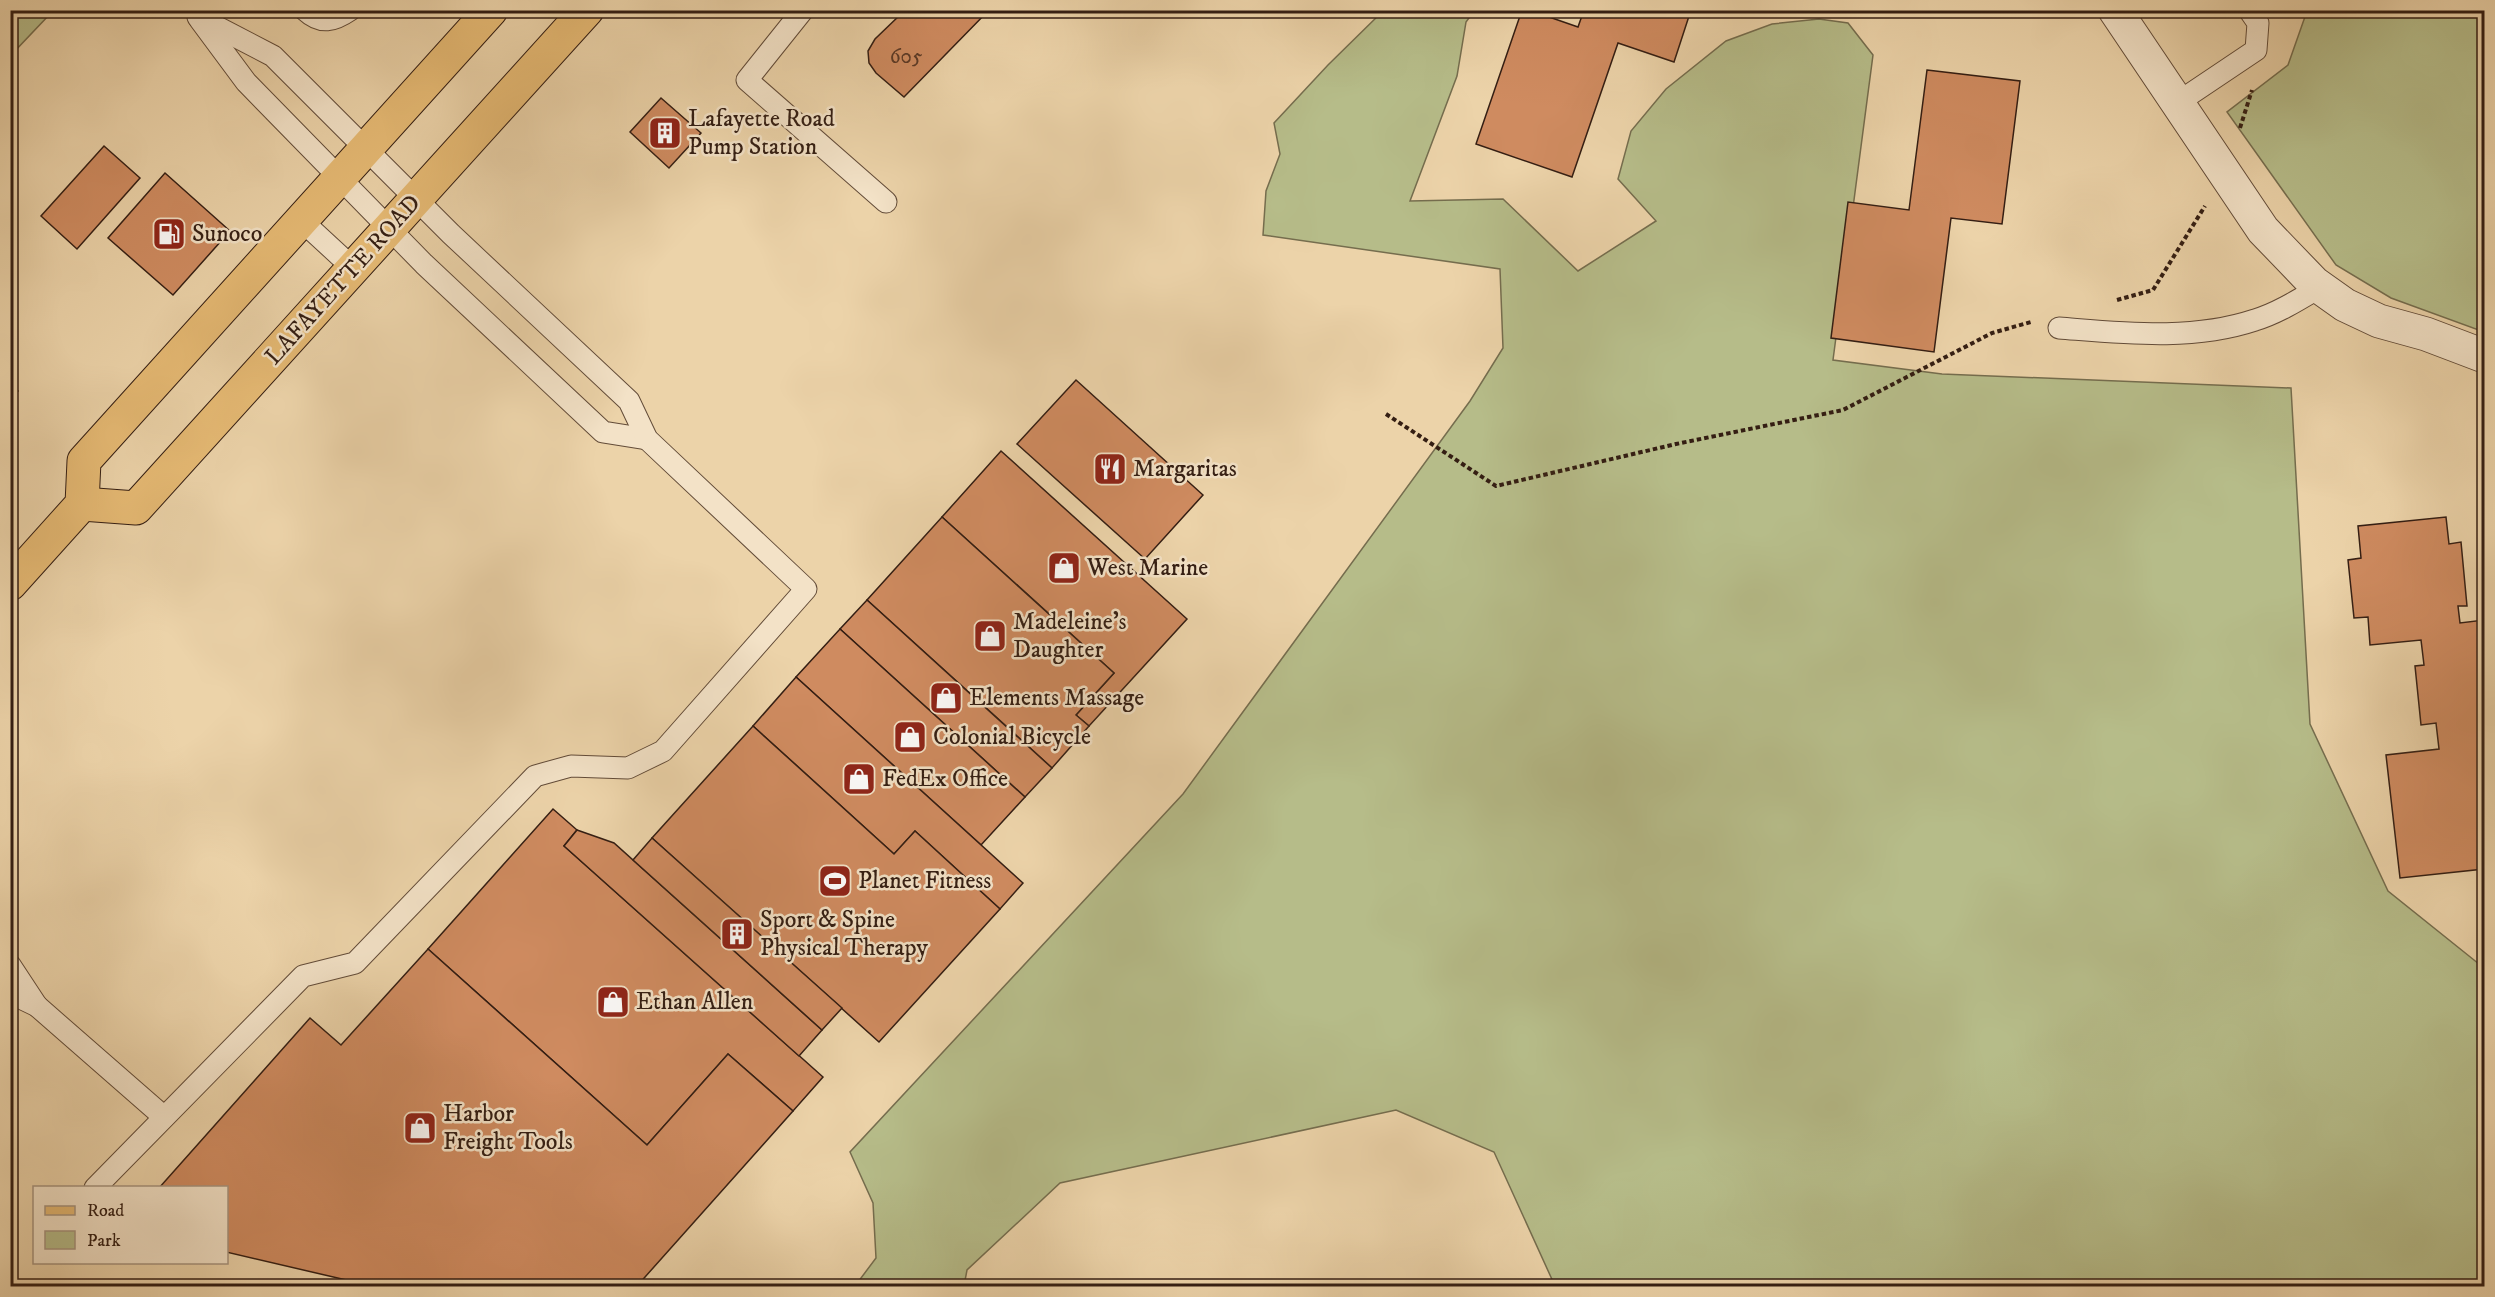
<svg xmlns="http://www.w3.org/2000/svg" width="2495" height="1297" font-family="'IM FELL DW Pica',serif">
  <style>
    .green { fill: #b6bc89; stroke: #756d4e; stroke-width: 1.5 }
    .building { fill: #cf8b60; stroke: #341e13; stroke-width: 1.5 }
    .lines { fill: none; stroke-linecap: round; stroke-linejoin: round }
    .lane-casing { stroke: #624b38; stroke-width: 23 }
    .street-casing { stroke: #624b38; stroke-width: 35 }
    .primary-casing { stroke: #341e13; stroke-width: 35 }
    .path { stroke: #341e13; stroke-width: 4; stroke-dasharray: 4.5 3; stroke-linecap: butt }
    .lane { stroke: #f3e2c7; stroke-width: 21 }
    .street { stroke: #f3e2c7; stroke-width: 33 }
    .primary { stroke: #e6ba74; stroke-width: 33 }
    .labels { text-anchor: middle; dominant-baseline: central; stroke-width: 5; stroke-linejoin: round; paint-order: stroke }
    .number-label { font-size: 21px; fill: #5b3926 }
    .poi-label { font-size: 24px; fill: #341e13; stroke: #f3e2c7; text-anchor: start }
    .street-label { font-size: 24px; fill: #341e13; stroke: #f3e2c7 }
  </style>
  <rect width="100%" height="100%" fill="#ecd3a9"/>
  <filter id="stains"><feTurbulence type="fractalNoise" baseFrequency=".00333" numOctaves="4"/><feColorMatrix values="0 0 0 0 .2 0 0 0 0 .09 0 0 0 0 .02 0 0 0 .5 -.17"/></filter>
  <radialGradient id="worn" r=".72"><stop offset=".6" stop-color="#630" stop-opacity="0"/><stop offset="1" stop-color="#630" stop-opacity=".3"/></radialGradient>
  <g class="green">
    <polygon points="11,10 49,11 50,14 11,55"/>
    <polygon points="1383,11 1474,11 1466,22 1457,76 1410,201 1503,199 1578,271 1656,221 1618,179 1631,131 1666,89 1726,41 1772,24 1819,19 1848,23 1873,55 1833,360 1942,374 2291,388 2310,724 2388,891 2484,968 2484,1286 1555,1286 1494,1152 1396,1110 1060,1183 967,1270 964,1286 855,1286 876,1258 873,1203 850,1152 1183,794 1470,401 1503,348 1500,269 1263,235 1266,191 1280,154 1274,123 1328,65"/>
    <polygon points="2307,11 2484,11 2484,332 2391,298 2336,265 2227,112 2288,65"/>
  </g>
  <g class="building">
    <polygon points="901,10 989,10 904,97 876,73 869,63 868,51 875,39 902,13"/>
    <polygon points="1522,10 1529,10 1578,27 1584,10 1691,10 1674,62 1618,43 1572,177 1476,144"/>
    <polygon points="1927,70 2020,81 2002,224 1951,218 1934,352 1831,338 1848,202 1909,210"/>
    <polygon points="661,98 701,133 669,168 630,132"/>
    <polygon points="104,146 140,178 77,249 41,216"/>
    <polygon points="165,173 230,231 173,295 108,238"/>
    <polygon points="1076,380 1203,495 1145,559 1017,444"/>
    <polygon points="10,383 18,391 10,399"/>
    <polygon points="1001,451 1187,619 1089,726 1076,715 1114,673 942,517"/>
    <polygon points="942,517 1114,673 1076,715 1089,726 1052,768 867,600"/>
    <polygon points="2446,517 2449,544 2461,542 2467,606 2458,606 2460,623 2484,620 2484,869 2400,878 2386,755 2439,749 2436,723 2421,725 2415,666 2424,665 2421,640 2370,645 2368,617 2354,618 2348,560 2361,558 2358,526"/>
    <polygon points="867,600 1052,768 1025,797 840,629"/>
    <polygon points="840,629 1025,797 981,845 796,677"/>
    <polygon points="796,677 1023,883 1000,909 915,831 894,854 753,726"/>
    <polygon points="753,726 894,854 915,831 1000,909 879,1042 652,838"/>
    <polygon points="553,809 577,830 564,846 823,1077 793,1111 728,1054 647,1145 428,949"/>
    <polygon points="577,830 614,843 822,1030 799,1056 564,846"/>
    <polygon points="652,838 842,1008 822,1030 633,860"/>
    <polygon points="428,949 647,1145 728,1054 793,1111 637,1286 372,1286 226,1252 226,1188 159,1188 310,1018 341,1045"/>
  </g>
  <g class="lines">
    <g class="lane-casing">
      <g id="lane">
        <path d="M305,10C321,25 334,21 350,10"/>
        <polyline points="803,10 747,80 886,202"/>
        <polyline points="200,20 246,82 424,264 603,432 647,439"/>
        <polyline points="2177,103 2256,50 2258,23 2249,10"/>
        <polyline points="302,221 354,269"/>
        <path d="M2059,328C2124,333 2192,341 2255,320C2278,313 2300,299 2320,287"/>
        <polyline points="10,965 37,1006"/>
        <polyline points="10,993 37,1006 164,1117"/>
        <polyline points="95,1188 303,976 355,963 535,776 571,766 628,768 663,751 806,589 647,439 629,401 451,234 273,56 198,17"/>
      </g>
    </g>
    <g class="street-casing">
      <polyline id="street" points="2115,10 2263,230 2314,283 2345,305 2379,321 2426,334 2484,356"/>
    </g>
    <g class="primary-casing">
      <g id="primary">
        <polyline points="82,504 136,508 587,10"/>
        <polyline points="10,584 82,504 84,461 491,10"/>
      </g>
    </g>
    <g class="path">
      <polyline points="2240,128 2252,90"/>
      <polyline points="2117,300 2153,290 2205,206"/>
      <polyline points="1386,414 1496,486 1676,444 1843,410 1992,333 2031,322"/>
    </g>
    <use href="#lane" class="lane"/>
    <use href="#street" class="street"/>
    <use href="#primary" class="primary"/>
  </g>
  <defs>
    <g id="building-square" transform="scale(1.725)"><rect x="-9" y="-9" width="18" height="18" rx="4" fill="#8f2418" stroke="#f3e2c7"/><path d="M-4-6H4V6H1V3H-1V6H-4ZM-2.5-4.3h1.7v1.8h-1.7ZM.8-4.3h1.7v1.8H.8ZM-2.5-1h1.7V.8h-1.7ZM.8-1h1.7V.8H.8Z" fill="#fff"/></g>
    <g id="fuel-square" transform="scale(1.725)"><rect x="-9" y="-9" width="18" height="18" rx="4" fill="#8f2418" stroke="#f3e2c7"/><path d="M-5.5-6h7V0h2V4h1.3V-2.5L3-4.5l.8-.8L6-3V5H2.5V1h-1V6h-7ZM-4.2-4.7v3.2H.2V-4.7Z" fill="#fff"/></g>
    <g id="restaurant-square" transform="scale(1.725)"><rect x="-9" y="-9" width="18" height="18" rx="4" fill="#8f2418" stroke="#f3e2c7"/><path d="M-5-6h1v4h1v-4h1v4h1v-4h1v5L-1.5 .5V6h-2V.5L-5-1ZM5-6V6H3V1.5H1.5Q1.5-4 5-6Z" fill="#fff"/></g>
    <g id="shop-square" transform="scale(1.725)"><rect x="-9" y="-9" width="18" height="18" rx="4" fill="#8f2418" stroke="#f3e2c7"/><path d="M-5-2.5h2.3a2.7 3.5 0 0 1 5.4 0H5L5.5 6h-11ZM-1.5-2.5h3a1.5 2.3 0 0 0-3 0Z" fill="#fff"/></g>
    <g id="stadium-square" transform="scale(1.725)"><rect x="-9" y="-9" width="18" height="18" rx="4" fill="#8f2418" stroke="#f3e2c7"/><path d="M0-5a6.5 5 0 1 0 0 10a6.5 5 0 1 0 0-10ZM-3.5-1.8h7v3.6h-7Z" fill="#fff"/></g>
  </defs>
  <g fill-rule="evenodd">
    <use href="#building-square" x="665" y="133"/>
    <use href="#fuel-square" x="169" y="234"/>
    <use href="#restaurant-square" x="1110" y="469"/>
    <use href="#shop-square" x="1064" y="568"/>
    <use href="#shop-square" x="990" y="636"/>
    <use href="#shop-square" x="946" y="698"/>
    <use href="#shop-square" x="910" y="737"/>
    <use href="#shop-square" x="859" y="779"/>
    <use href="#stadium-square" x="835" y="881"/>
    <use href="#building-square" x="737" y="934"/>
    <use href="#shop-square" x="613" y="1002"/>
    <use href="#shop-square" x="420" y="1128"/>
  </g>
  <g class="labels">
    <g class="number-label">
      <text x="906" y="57">605</text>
    </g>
    <g class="poi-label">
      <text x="688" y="119">Lafayette Road<tspan x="688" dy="28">Pump Station</tspan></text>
      <text x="192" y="234">Sunoco</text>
      <text x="1133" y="469">Margaritas</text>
      <text x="1087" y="568">West Marine</text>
      <text x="1013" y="622">Madeleine's<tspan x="1013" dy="28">Daughter</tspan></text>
      <text x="969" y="698">Elements Massage</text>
      <text x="933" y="737">Colonial Bicycle</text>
      <text x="882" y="779">FedEx Office</text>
      <text x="858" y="881">Planet Fitness</text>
      <text x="760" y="920">Sport &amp; Spine<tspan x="760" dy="28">Physical Therapy</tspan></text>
      <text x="636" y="1002">Ethan Allen</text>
      <text x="443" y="1114">Harbor<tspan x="443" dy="28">Freight Tools</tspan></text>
    </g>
    <g class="street-label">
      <text transform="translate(343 280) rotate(-48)">LAFAYETTE ROAD</text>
    </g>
  </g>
  <rect width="2495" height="1297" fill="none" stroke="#ecd3a9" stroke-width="36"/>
  <rect x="12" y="12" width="2471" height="1273" fill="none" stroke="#341e13" stroke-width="3"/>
  <rect x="18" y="18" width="2459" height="1261" fill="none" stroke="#341e13" stroke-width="1.5"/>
  <rect x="33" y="1186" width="195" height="78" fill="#f3e2c7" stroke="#a7947f" stroke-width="1.5"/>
  <rect x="45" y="1206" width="30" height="9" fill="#e6ba74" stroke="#a7947f" stroke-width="1.5"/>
  <text x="87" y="1216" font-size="18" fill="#341e13">Road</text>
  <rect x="45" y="1231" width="30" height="18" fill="#b6bc89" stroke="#a7947f" stroke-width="1.5"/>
  <text x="87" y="1246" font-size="18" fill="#341e13">Park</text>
  <rect width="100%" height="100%" filter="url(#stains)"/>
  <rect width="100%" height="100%" fill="url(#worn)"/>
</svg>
